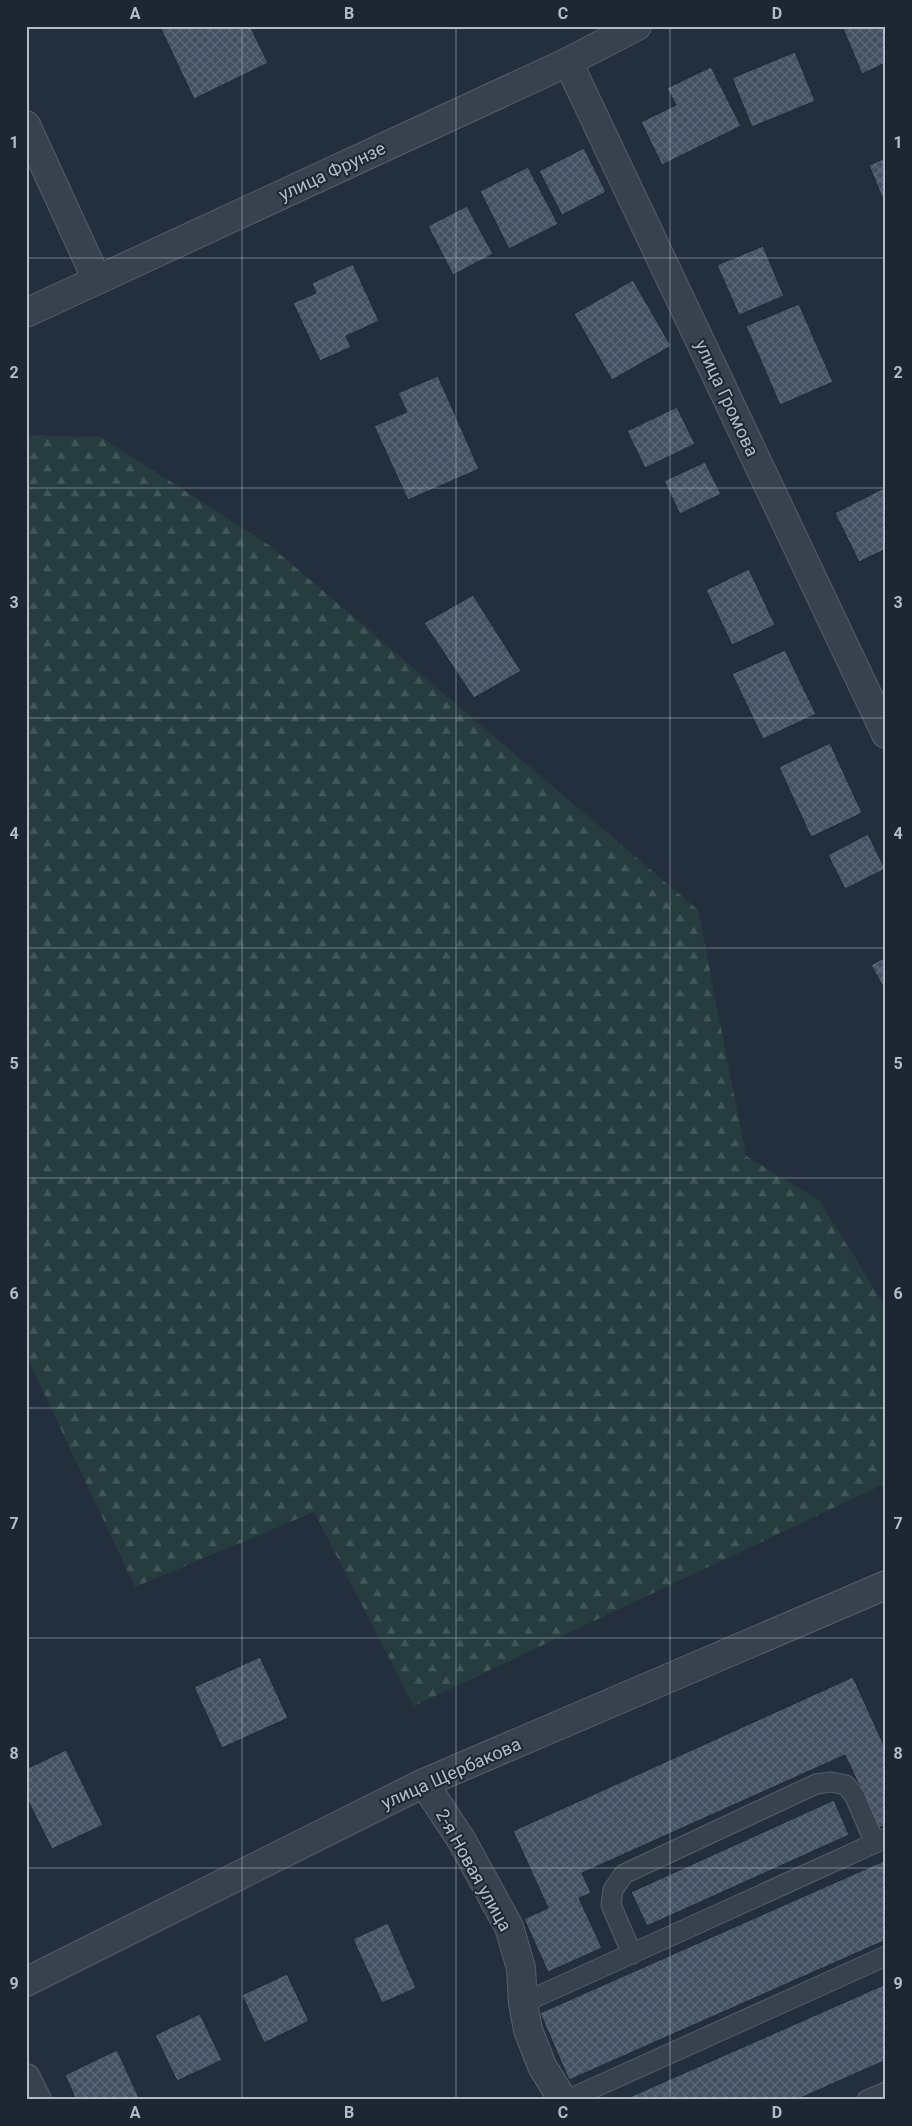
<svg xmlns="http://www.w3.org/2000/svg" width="912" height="2126" font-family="Roboto,sans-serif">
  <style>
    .forest { fill: url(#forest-firs) }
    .building { fill: url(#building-cross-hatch); stroke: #1f2835 }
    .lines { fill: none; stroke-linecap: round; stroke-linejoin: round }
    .lane-casing { stroke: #565f6c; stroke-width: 21 }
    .street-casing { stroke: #565f6c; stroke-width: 30 }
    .lane { stroke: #38414e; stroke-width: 19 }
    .street { stroke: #38414e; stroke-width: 28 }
    .grid { fill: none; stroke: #b4bcc9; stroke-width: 1; stroke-opacity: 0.55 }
    .labels { text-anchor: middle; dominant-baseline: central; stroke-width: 4; stroke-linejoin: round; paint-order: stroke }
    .street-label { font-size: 18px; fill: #b4bcc9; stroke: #1d2633 }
    .neatline { fill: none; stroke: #b4bcc9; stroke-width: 2 }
    .grid-label { font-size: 16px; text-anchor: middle; font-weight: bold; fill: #b4bcc9 }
  </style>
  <defs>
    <pattern id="forest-firs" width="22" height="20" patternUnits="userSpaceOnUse" patternTransform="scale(1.25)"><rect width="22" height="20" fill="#263c3f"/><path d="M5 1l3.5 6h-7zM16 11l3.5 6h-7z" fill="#435659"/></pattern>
    <pattern id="building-cross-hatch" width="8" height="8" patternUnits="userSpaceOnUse" patternTransform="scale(1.25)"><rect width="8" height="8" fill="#455162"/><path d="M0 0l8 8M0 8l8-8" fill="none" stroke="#5d6877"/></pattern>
  </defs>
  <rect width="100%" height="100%" fill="#242f3e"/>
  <polygon class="forest" points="26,435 101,437 269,545 698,910 746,1156 819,1200 886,1308 886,1483 414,1706 314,1512 135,1587 26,1355"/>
  <g class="building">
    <polygon points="250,26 268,63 194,99 160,27"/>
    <polygon points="842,26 886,26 886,71 883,64 862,74"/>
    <polygon points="795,52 815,101 752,127 732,78"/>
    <polygon points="711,67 741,126 662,165 641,122 676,105 667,88"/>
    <polygon points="584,148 606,192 562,215 539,171"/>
    <polygon points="886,158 886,196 882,197 869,165"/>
    <polygon points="528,167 558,224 509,249 480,191"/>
    <polygon points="467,206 493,254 453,275 428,226"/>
    <polygon points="763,246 784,296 739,315 717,265"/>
    <polygon points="353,264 379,321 346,336 351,347 320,361 293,303 316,293 312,283"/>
    <polygon points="633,280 671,346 612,380 574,314"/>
    <polygon points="799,304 833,382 780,405 746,326"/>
    <polygon points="438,376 479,469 408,500 374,426 407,412 398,393"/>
    <polygon points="677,407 695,444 645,468 627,431"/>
    <polygon points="705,462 721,494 680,514 664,481"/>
    <polygon points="886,487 886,549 859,562 835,513"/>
    <polygon points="749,569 775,625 732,645 706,590"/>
    <polygon points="473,595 521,671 474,698 424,623"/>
    <polygon points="785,650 816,714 763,739 732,674"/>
    <polygon points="830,743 862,813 811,837 779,767"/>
    <polygon points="868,834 885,869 845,889 828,855"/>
    <polygon points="886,957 886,992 871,965"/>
    <polygon points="260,1657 288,1718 222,1748 194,1687"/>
    <polygon points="853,1677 886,1750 886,1825 879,1828 845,1755 582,1873 591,1893 579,1898 602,1948 548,1972 524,1919 548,1908 513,1831"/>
    <polygon points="66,1750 103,1825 52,1849 26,1797 26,1769"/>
    <polygon points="834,1800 849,1835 647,1926 631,1892"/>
    <polygon points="886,1860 886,1940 569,2080 540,2013"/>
    <polygon points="388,1923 416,1988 382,2003 353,1939"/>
    <polygon points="287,1974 309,2021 264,2043 242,1995"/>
    <polygon points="886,1984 886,2060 796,2100 623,2100"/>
    <polygon points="200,2014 222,2060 177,2081 155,2035"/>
    <polygon points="117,2050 140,2100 76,2100 65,2075"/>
  </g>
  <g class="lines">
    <g class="lane-casing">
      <g id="lane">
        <polyline points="632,1954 611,1905 613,1890 624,1874 816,1784 831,1782 846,1785 855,1797 875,1843"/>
        <polyline points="523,2003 886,1838"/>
        <polyline points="567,2100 886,1956"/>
        <polyline points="867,2100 886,2092"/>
      </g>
    </g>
    <g class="street-casing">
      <g id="street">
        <polyline points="568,62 886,734"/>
        <polyline points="26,125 97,280"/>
        <polyline points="26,313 568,62 637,26"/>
        <polyline points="424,1783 462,1841 509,1927 521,1968 523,2003 528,2030 542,2066 563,2100"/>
        <polyline points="26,1982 424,1783 886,1585"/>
        <polyline points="26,2078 37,2100"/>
      </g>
    </g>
    <use href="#lane" class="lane"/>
    <use href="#street" class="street"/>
  </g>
  <path class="grid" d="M242,26V2100M456,26V2100M670,26V2100M26,258H886M26,488H886M26,718H886M26,948H886M26,1178H886M26,1408H886M26,1638H886M26,1868H886"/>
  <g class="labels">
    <g class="street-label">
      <text transform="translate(332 171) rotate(-25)">улица Фрунзе</text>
      <text transform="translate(727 398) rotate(65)">улица Громова</text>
      <text transform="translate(451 1773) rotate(-24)">улица Щербакова</text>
      <text transform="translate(474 1870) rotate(61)">2-я Новая улица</text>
    </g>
  </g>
  <rect width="912" height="2126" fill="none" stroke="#1d2633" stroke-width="55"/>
  <rect x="28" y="28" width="856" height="2070" class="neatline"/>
  <g class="grid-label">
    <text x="135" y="19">A</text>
    <text x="349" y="19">B</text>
    <text x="563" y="19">C</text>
    <text x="777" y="19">D</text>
    <text x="14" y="148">1</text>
    <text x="898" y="148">1</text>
    <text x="14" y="378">2</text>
    <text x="898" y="378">2</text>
    <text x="14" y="608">3</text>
    <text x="898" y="608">3</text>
    <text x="14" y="839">4</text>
    <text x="898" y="839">4</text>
    <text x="14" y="1069">5</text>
    <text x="898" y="1069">5</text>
    <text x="14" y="1299">6</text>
    <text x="898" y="1299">6</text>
    <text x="14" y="1529">7</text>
    <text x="898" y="1529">7</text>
    <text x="14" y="1759">8</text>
    <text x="898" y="1759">8</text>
    <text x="14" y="1989">9</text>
    <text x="898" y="1989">9</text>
    <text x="135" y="2118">A</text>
    <text x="349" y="2118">B</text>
    <text x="563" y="2118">C</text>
    <text x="777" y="2118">D</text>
  </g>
</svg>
